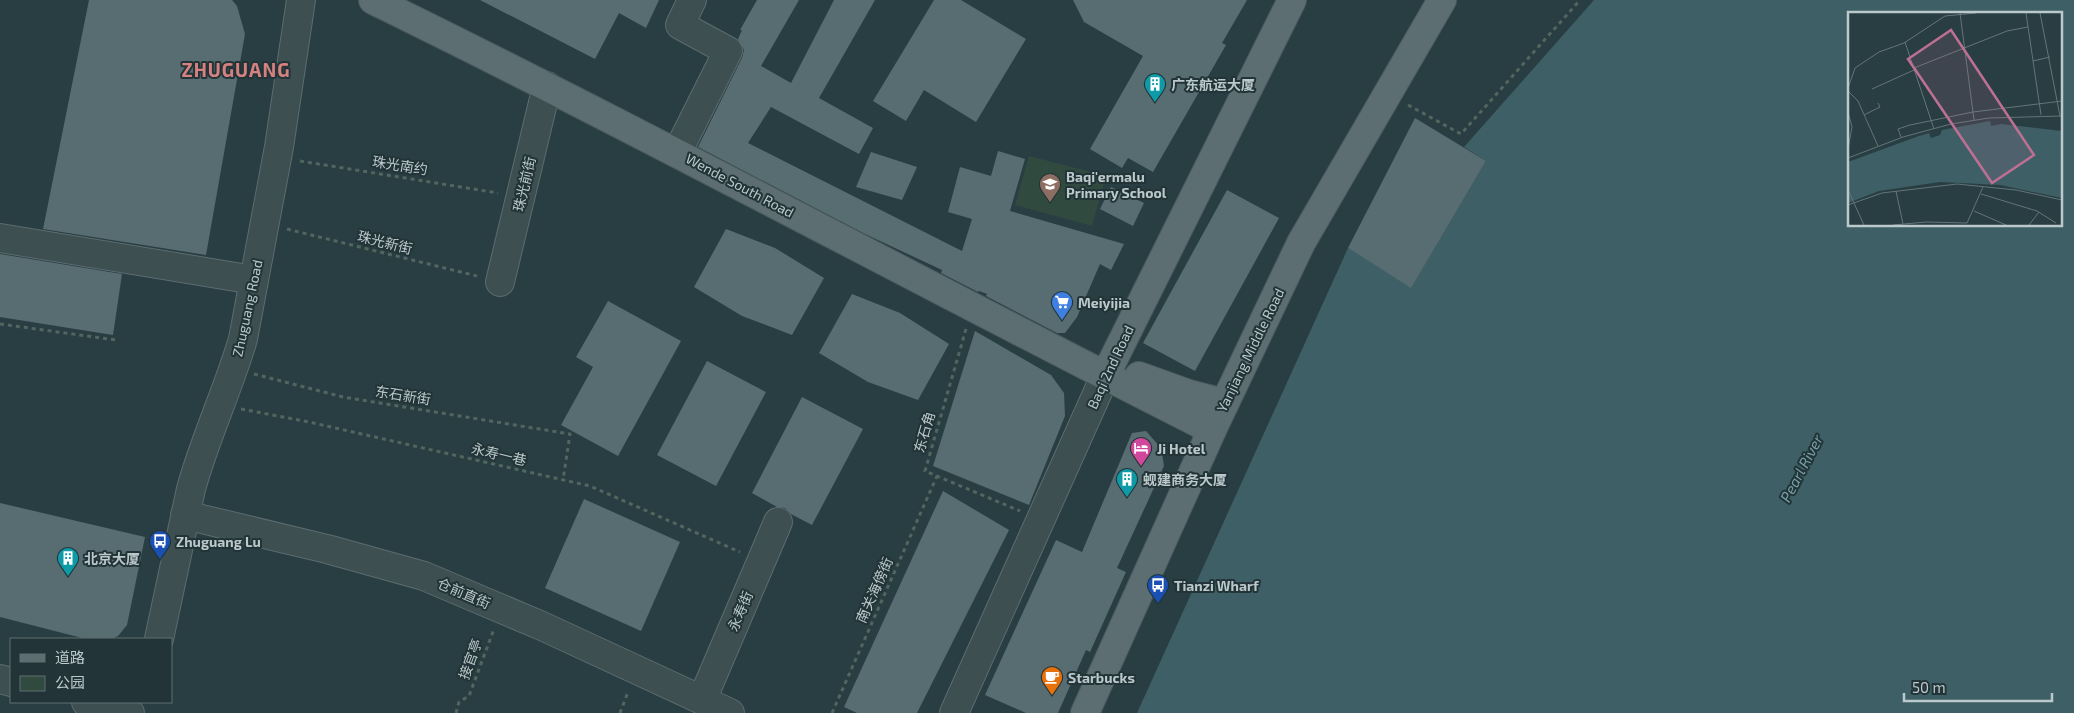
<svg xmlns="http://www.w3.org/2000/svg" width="2074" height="713" font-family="'Exo 2','Noto Sans SC',sans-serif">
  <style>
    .green { fill: #314a40 }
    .water { fill: #3d5f65; fill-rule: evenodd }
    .building { fill: #586d72 }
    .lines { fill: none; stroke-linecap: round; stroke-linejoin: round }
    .minor-casing { stroke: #5c6c6f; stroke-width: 30 }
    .major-casing { stroke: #4a5b5e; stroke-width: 30 }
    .path { stroke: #51665f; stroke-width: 3; stroke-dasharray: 4 4; stroke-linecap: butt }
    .minor { stroke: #3e4f52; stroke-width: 28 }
    .major { stroke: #5c6e72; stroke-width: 28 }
    .labels { text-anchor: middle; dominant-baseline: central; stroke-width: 4; stroke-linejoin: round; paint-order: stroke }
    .poi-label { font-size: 14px; font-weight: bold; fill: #bbc8cc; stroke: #223437; text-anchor: start }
    .street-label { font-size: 14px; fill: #bbc8cc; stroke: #223437 }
    .water-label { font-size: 15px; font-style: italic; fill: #77a0a8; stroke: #223437 }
    .district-label { font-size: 19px; font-weight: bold; letter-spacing: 1px; fill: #d58180; stroke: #223437 }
    .inset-road { fill: none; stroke: #637579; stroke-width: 1 }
    .view { fill: #be7094; fill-opacity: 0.15; stroke: #be7094; stroke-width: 2.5 }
    .inset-edge { fill: none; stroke: #bbc8cc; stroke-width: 2.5 }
  </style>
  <rect width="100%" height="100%" fill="#293e42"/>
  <polygon class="green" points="1029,156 1106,176 1092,226 1015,205"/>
  <path class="water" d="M1594,0H2074V713H1137L1348,248L1411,287L1486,161L1464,147ZM1849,14H2060V225H1849Z"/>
  <g class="building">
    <polygon points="89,0 232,0 237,6 245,34 206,255 43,229"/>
    <polygon points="480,0 659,0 646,28 619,13 595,59"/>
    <polygon points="757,0 799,0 761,66 791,83 834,0 875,0 819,98 873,128 859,154 771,107 748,143 962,251 972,219 948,212 960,167 991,176 998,151 1025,159 1010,211 1124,244 1111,270 1100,264 1077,317 1065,333 1057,333 986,296 987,294 979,291 978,292 941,273 942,270 865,234 698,147 742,58 744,50 738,39 742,30 740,30"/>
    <polygon points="934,0 961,0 1026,39 976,122 924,90 906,121 873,101"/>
    <polygon points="1073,0 1247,0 1222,43 1226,45 1153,172 1128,158 1122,168 1090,149 1143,56 1084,22"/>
    <polygon points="1415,118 1486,161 1411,288 1348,248"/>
    <polygon points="871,152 917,167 902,200 856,187"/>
    <polygon points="1111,187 1144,203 1133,226 1100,209"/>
    <polygon points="1227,190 1279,218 1195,371 1143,343"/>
    <polygon points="726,229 775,248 824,278 792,335 742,316 694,287"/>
    <polygon points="0,254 122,274 113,335 0,317"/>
    <polygon points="852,294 900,313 949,344 918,400 868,382 819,353"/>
    <polygon points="608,301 681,341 618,456 561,425 593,367 576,357"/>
    <polygon points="975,331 1051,375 1064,393 1065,416 1029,505 933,466"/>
    <polygon points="707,361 766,392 716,486 657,455"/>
    <polygon points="802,397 863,429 812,525 791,514 785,508 777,507 752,493"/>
    <polygon points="1146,431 1161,448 1164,466 1117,568 1126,572 1090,652 1086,650 1058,713 1026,713 985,695 1056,540 1082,552 1132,433"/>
    <polygon points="943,491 1009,530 917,713 857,713 844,707"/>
    <polygon points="584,499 680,542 641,631 545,588"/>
    <polygon points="0,503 145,537 127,625 118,636 111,639 86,639 0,617"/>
  </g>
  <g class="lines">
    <g class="minor-casing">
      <g id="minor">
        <polyline points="677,153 728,51 680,25 692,0"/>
        <polyline points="0,238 254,280"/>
        <polyline points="500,282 547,86"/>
        <polyline points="185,515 327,549 424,576 542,626 730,713"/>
        <path d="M159,639L191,489C205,438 228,390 243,339L279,147L301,0"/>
        <polyline points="0,679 11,682"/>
        <polyline points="702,700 778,522"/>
        <polyline points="86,702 130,713"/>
        <polyline points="954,713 1105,376"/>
      </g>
    </g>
    <g class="major-casing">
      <g id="major">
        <path d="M373,0C655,138 931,288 1212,430"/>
        <polyline points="1105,376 1292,0"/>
        <polyline points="1139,376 1189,394 1224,403"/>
        <polyline points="1085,713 1212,430 1301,243 1442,0"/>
      </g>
    </g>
    <g class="path">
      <polyline points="1408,105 1461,134 1580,0"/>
      <polyline points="300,161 498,193"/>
      <polyline points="287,229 477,276"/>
      <polyline points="0,324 116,340"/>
      <polyline points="966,329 925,471 1020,511"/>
      <polyline points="254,374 343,397 570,434 563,480"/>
      <polyline points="241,409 309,422 590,486 740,552"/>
      <polyline points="456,713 459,702 469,696 494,629"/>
      <polyline points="620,713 628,692"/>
      <polyline points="832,713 937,476"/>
    </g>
    <use href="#minor" class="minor"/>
    <use href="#major" class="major"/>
  </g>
  <defs>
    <g id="building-pin" transform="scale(1.125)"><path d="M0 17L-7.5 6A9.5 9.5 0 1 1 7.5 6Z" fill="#0f9aa8" stroke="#223437"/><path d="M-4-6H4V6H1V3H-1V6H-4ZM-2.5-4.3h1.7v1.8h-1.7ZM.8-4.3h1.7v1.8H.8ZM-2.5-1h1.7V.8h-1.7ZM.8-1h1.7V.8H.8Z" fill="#fff"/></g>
    <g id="school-pin" transform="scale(1.125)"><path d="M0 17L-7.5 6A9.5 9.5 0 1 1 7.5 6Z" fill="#8d6e63" stroke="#223437"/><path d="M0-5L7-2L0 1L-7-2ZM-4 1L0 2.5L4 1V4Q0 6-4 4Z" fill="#fff"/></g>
    <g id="supermarket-pin" transform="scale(1.125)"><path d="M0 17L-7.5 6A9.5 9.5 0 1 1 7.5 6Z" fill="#3f7fe0" stroke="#223437"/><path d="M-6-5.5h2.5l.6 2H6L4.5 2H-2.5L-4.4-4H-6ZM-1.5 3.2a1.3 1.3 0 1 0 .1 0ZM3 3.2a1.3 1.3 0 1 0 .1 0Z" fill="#fff"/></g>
    <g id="hotel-pin" transform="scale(1.125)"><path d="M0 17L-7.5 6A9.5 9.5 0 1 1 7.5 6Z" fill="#d1479c" stroke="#223437"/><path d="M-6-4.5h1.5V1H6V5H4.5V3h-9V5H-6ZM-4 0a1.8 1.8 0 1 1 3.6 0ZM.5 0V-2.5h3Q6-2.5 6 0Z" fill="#fff"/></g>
    <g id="bus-pin" transform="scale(1.125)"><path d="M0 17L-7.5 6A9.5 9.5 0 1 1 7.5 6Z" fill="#1a4fb4" stroke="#223437"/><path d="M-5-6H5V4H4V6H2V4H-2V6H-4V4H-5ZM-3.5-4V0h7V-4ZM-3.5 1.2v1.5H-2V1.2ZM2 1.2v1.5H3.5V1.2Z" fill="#fff"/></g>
    <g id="cafe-pin" transform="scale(1.125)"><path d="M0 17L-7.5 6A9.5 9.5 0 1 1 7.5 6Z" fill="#e8710a" stroke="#223437"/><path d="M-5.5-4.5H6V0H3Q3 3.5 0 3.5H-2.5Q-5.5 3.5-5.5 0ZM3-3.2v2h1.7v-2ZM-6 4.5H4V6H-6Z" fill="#fff"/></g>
  </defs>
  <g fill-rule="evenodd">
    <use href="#building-pin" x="1155" y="84"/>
    <use href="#school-pin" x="1050" y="184"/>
    <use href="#supermarket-pin" x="1062" y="302"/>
    <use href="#hotel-pin" x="1141" y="448"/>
    <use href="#building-pin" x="1127" y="479"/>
    <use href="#bus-pin" x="160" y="541"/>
    <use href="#building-pin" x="68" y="558"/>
    <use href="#bus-pin" x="1158" y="585"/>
    <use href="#cafe-pin" x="1052" y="677"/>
  </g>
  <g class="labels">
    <g class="poi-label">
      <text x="1171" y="84">广东航运大厦</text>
      <text x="1066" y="176">Baqi'ermalu<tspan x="1066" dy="16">Primary School</tspan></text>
      <text x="1078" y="302">Meiyijia</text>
      <text x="1157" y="448">Ji Hotel</text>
      <text x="1143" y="479">蚬建商务大厦</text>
      <text x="176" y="541">Zhuguang Lu</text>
      <text x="84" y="558">北京大厦</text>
      <text x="1174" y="585">Tianzi Wharf</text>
      <text x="1068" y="677">Starbucks</text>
    </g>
    <g class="street-label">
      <text transform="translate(400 165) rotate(9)">珠光南约</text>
      <text transform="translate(524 184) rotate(-77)">珠光前街</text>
      <text transform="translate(740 185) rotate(28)">Wende South Road</text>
      <text transform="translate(385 242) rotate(14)">珠光新街</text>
      <text transform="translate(247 308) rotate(-78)">Zhuguang Road</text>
      <text transform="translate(1250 350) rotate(-64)">Yanjiang Middle Road</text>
      <text transform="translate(1110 367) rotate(-65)">Baqi 2nd Road</text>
      <text transform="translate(403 395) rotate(9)">东石新街</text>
      <text transform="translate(924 432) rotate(-74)">东石角</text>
      <text transform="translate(499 454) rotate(13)">永寿一巷</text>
      <text transform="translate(874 590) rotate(-66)">南关海傍街</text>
      <text transform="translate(464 593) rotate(23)">仓前直街</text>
      <text transform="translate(740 611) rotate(-67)">永寿街</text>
      <text transform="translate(470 659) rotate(-70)">接官亭</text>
    </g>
    <g class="water-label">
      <text transform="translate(1801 468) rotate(-62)">Pearl River</text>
    </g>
    <g class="district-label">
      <text x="236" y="69">ZHUGUANG</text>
    </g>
  </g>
  <g transform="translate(1848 12)">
    <rect width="214" height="214" fill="#293e42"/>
    <path d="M142,109L143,114L153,112L214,119V186L152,173L92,170L31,179L0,191V150L68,125L81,121L83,126L92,123L94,118Z" fill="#3d5f65"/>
    <path class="inset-road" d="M112,1L126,108M178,1L193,103M192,1L212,104M57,30L86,117M185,49L202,45M66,56L159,19L180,15M0,76L7,56L31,40L56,31L97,4L128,1M24,77L66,58M0,79L10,89L30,134M0,100L4,115L0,137M125,100L214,89M16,103L32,95L30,91M53,125L50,117L62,113L125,100M0,146L55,125L103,112L141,106L214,104M0,178L16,213M48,179L55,212M133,182L189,199L208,211M0,193L34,181L109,172L168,178L214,188M126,199L158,213M45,213L78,210L119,211L135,175M181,213L191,200"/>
    <path class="view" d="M103,18L186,143L144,171L60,47Z"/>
    <rect width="214" height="214" class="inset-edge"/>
  </g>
  <rect x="10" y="638" width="162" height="65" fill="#223437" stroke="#5f6f73"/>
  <rect x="20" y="654" width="25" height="8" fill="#5c6e72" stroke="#5f6f73"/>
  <text x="55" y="663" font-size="15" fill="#bbc8cc">道路</text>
  <rect x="20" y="676" width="25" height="15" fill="#314a40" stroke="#5f6f73"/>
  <text x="55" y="688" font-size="15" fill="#bbc8cc">公园</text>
  <path d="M1904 693v8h148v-8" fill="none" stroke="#bbc8cc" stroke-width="2.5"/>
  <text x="1912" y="693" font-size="15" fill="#bbc8cc" stroke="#223437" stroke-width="4" paint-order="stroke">50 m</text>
</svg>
